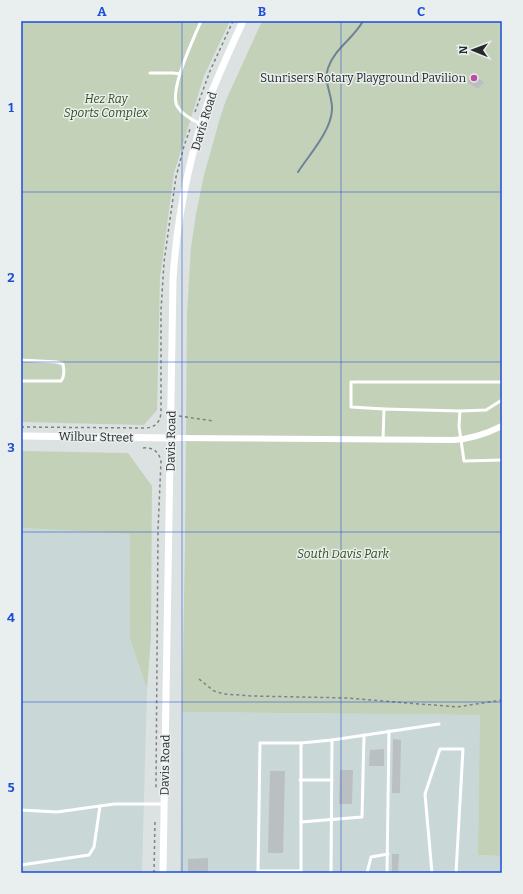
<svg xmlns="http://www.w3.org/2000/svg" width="523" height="894" font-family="Bitter,serif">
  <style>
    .built { fill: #c9d8d7 }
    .green { fill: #c4d1b9 }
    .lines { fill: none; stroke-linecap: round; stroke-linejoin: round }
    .stream { stroke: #6f8397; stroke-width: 2 }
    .building { fill: #babfc1 }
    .path { stroke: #7e8281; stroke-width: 1.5; stroke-dasharray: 3 3; stroke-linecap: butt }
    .service { stroke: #fff; stroke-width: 3 }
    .minor { stroke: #fff; stroke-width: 6 }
    .tertiary { stroke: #fff; stroke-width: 7 }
    .grid { fill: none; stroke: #1d4ed8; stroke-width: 1; stroke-opacity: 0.55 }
    .poi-dot { fill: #bd4aa4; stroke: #e9efee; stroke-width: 1.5 }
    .labels { text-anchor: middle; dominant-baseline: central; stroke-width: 3; stroke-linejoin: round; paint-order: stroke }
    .poi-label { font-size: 12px; fill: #272929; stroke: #e9efee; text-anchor: end }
    .park-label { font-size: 12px; font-style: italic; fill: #344d1a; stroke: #e9efee }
    .street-label { font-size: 12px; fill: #272929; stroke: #e9efee }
    .neatline { fill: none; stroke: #1d4ed8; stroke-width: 1.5 }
    .grid-label { font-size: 13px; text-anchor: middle; font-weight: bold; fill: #1d4ed8 }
  </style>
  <rect width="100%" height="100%" fill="#dce2e1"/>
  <g class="built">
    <polygon points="21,528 130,534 130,639 147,689 142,873 21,873"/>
    <polygon points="182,712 481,715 478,855 502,856 502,873 180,873"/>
  </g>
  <g class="green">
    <polygon points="21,21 230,21 204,76 174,173 160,278 157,410 144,425 21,422"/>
    <polygon points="262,21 502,21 502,856 478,855 480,715 182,712 185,543 187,313 191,247 196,214 204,175 220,118 226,100"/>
    <polygon points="21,451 128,453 152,486 151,638 147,689 130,639 130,534 21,528"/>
  </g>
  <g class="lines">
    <path class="stream" d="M298,172C309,155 331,131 332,110C333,96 323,82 328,68C334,49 354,38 363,21"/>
  </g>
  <g class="building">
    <polygon points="472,74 484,82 478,89 467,82"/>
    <polygon points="393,739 401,740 400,793 392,793"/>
    <polygon points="384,749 384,766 369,766 370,750"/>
    <polygon points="340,770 353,770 352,804 339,804"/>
    <polygon points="270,771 285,771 283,853 268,853"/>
    <polygon points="392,854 399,854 398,873 392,873"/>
    <polygon points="208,858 208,873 188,873 188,859"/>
  </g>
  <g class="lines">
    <g class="path">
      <polyline points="195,112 210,71 233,21"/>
      <polyline points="179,416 214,421"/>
      <path d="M21,427L145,428C154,428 160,423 161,413V310L164,262L176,177L184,146L190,129"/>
      <path d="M143,448C153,447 159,452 161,461L158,530L156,788"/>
      <polyline points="199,679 214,691 224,694 253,696 347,698 457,707 502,700"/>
      <polyline points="502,742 502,745"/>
      <polyline points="154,873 155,819"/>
    </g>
    <g class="service">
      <path d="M201,21C194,38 169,89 177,106C182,115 192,120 201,124"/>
      <polyline points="150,73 173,73 180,74"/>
      <path d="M21,360L57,362L63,364C64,370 65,376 61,381H21"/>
      <polyline points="502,400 486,410 460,411 459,426 464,461 502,460"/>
      <polyline points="384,409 351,407 351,382 502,382"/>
      <polyline points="383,440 384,409 460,411"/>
      <polyline points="301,743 301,873"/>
      <polyline points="300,780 332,780"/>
      <polyline points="21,810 57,812 114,804 164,804"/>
      <polyline points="301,822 362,817 364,735"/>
      <polyline points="21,865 89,855 94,847 100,806"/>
      <polyline points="258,871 301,871"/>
      <polyline points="258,873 260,743 301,743 332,740 439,724"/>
      <polyline points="331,873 332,740"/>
      <polyline points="367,873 371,857 388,854"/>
      <polyline points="387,873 389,731"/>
      <polyline points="432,873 425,794 440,749 463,749 456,873"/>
    </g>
    <path class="minor" d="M171,438L453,440C471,439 486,434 502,426"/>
    <g class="tertiary">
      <polyline points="21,436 171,438"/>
      <path d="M163,873L173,279C177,216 190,153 211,94C221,69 232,45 243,21"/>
    </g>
  </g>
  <path class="grid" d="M182,21V873M341,21V873M21,192H502M21,362H502M21,532H502M21,702H502"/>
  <circle class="poi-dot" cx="474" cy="78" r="4"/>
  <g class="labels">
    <g class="poi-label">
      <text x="466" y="78">Sunrisers Rotary Playground Pavilion</text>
    </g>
    <g class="park-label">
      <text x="106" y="99">Hez Ray<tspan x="106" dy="14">Sports Complex</tspan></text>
      <text x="343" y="554">South Davis Park</text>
    </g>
    <g class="street-label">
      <text transform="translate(204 121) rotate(-73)">Davis Road</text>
      <text transform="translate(96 437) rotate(1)">Wilbur Street</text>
      <text transform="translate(171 441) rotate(-89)">Davis Road</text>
      <text transform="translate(165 765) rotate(-89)">Davis Road</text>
    </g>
  </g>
  <rect width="523" height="894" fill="none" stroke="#e9efee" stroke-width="44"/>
  <g transform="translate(473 50) rotate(271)" stroke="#e9efee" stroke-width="3" paint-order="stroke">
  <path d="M0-3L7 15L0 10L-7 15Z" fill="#272929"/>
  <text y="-6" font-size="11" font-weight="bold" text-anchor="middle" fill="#272929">N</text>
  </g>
  <rect x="22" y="22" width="479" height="850" class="neatline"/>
  <g class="grid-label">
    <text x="102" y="16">A</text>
    <text x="262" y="16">B</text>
    <text x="421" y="16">C</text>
    <text x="11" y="112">1</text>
    <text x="11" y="282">2</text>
    <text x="11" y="452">3</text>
    <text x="11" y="622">4</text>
    <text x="11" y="792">5</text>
  </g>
</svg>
